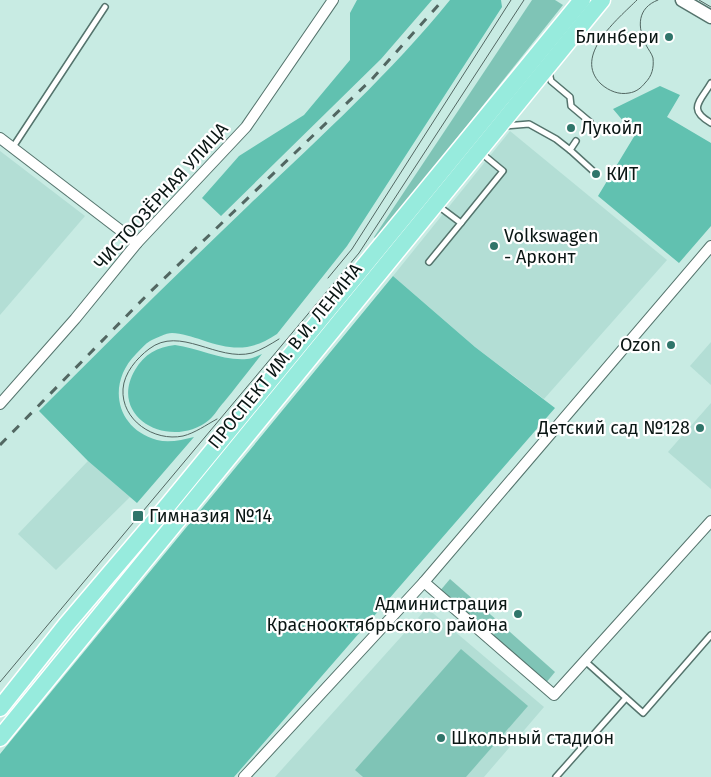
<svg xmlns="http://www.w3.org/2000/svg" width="711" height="777" font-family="'Fira Sans',sans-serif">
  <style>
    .built { fill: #b3ded5 }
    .green { fill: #7fc4b6 }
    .forest { fill: #61c1b0 }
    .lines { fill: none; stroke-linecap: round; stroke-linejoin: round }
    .service-casing { stroke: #55746d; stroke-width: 8 }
    .minor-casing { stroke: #55746d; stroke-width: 12 }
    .tertiary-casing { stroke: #55746d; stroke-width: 15 }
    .primary-casing { stroke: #fff; stroke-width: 19 }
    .service { stroke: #fff; stroke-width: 5 }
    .minor { stroke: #fff; stroke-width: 10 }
    .tertiary { stroke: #fff; stroke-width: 12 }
    .primary { stroke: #97ebdd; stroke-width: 16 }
    .tram { stroke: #526762; stroke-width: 1 }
    .rail { stroke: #526762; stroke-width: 3; stroke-dasharray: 9 9; stroke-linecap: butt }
    .poi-dot { fill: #30756a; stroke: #fff; stroke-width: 2 }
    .labels { text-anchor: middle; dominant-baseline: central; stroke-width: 4.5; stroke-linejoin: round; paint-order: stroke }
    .poi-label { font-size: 18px; fill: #0a1614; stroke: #fff; text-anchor: start }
    .street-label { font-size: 18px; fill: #0a1614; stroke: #fff }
  </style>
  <rect width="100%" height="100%" fill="#c8ebe3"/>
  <g class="built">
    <polygon points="510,131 667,260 544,399 475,347 393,276"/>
    <polygon points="0,151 85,216 0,315"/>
    <polygon points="711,342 711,385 690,366"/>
    <polygon points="711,403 711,489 668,452"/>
    <polygon points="88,461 130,497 56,570 18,534"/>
    <polygon points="427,608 544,707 484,777 275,777"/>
  </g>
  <g class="green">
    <polygon points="532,0 555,0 563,5 376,240 374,237"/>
    <polygon points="450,579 499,622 488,635 439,592"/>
    <polygon points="502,625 555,672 545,684 491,638"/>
    <polygon points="461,649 528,706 466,777 363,777 355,770"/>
  </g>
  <g class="forest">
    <polygon points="357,0 432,0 381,59 221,216 202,198 239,156 304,115 350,60 350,13"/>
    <path d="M450,0H501L502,7L347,246L277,334C250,352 232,350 202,340C193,337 181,333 172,333C166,333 156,338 150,341C145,344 141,349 136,354C107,383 115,428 157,440C169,443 182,440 194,437L137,503L88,461L39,411C108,342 178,273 249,205C318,139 390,74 450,0Z"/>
    <polygon points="660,86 680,95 667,117 711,143 711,226 679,263 598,196 635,135 613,109"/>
    <polygon points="393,276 475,347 555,408 234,777 0,777 0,754"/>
    <path d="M175,345C199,348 222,361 247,359C252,359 257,356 262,354C249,370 237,386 224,402C219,407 215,415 209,420C171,451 107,418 135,370C144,354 158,347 175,345Z"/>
  </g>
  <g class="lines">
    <g class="service-casing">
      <g id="service">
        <polyline points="549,72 551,81 570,97 571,106 590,122 588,125"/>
        <path d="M711,83C700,102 687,109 711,123"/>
        <polyline points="504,126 529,124 556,139 570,150 576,141"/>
        <polyline points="13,147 105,7"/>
        <polyline points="570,150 592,170"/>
        <polyline points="461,223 503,171 480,152"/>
        <polyline points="429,262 461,223 437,205"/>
        <polyline points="585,661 643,713 711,635"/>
        <polyline points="556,777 626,698"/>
      </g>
    </g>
    <g class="minor-casing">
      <g id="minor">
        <polyline points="0,138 137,243"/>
        <polyline points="0,404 75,319 137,243 246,127 333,0"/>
        <polyline points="424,582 554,695 711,521"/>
        <polyline points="244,777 424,582 711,246"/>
      </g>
    </g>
    <g class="tertiary-casing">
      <polyline id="tertiary" points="682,0 711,17"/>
    </g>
    <g class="primary-casing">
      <g id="primary">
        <polyline points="0,708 66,625 168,505 582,0"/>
        <polyline points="0,738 602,0"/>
      </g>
    </g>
    <use href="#service" class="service"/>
    <use href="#minor" class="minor"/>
    <use href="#tertiary" class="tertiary"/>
    <use href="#primary" class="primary"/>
    <g class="tram">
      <path d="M637,0C618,19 572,56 601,84C609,91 619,95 629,93C636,92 641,88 645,83C652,76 654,68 653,58C652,54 648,49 646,45C637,27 637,8 658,0"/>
      <polyline points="699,0 711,7"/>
      <polyline points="328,278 352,249 511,0"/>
      <path d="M217,419C206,425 195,433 183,436C154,442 121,420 123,389C124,373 137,358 149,349C180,325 217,362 252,353C261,350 271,344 279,339"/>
      <polyline points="0,682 359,253 524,0"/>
    </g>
    <polyline class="rail" points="0,445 150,292 372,79 443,0"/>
  </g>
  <g class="poi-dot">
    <circle cx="669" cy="37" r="5"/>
    <circle cx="571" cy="128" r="5"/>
    <circle cx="596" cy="174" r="5"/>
    <circle cx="494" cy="246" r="5"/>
    <circle cx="671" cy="345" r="5"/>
    <circle cx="700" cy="428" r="5"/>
    <rect x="132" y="510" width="12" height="12" rx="2.5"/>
    <circle cx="518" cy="614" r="5"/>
    <circle cx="441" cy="738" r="5"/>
  </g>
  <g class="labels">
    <g class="poi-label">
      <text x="659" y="37" text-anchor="end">Блинбери</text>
      <text x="581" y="128">Лукойл</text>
      <text x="606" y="174">КИТ</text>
      <text x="504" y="236">Volkswagen<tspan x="504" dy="21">- Арконт</tspan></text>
      <text x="661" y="345" text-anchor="end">Ozon</text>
      <text x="690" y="428" text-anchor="end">Детский сад №128</text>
      <text x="149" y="516">Гимназия №14</text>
      <text x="508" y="604" text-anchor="end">Администрация<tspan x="508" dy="21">Краснооктябрьского района</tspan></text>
      <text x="451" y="738">Школьный стадион</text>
    </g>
    <g class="street-label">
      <text transform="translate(161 196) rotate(-48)">ЧИСТООЗЁРНАЯ УЛИЦА</text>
      <text transform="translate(285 356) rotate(-51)">ПРОСПЕКТ ИМ. В.И. ЛЕНИНА</text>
    </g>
  </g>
</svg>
